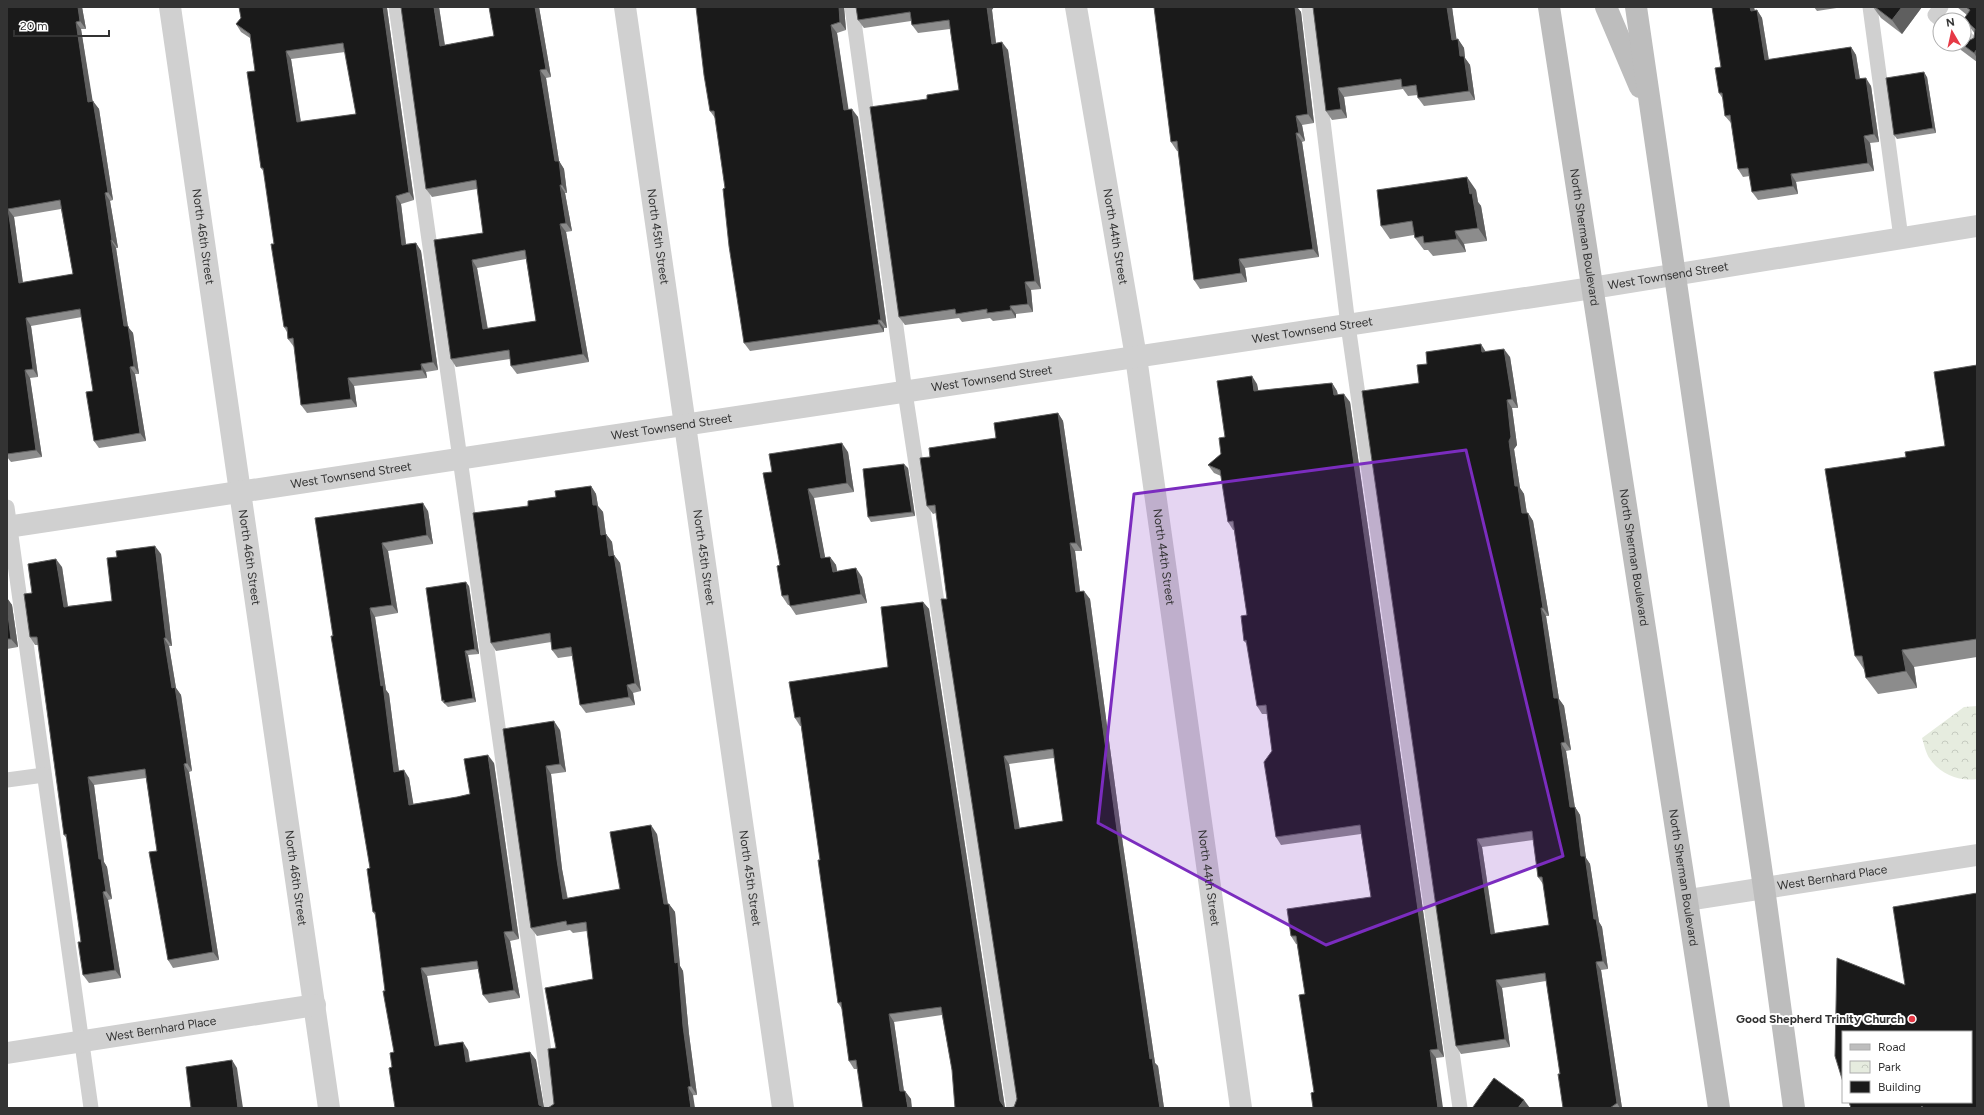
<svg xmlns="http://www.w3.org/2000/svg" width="1984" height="1115" font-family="Figtree,sans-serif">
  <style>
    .park { fill: url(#park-crowns) }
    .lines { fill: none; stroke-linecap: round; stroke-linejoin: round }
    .lane { stroke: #d0d0d0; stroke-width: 15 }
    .street { stroke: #d0d0d0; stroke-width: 22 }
    .secondary { stroke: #bdbdbd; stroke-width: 22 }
    .wall { fill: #8c8c8c; fill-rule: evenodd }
    .shaded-wall { fill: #5f5f5f }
    .building { fill: #1a1a1a; stroke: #5f5f5f; fill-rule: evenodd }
    .marked { fill: #7b2cbf; fill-opacity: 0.2; stroke: #7b2cbf; stroke-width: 3; stroke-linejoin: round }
    .poi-dot { fill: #e63946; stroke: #fff; stroke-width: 1.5 }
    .labels { text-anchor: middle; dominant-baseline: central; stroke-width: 4; stroke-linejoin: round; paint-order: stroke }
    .street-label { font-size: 12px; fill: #333; stroke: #fff }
    .poi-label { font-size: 12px; font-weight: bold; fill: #333; stroke: #fff; text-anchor: end }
  </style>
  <defs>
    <pattern id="park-crowns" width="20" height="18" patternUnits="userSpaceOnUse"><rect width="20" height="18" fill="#e6ecdf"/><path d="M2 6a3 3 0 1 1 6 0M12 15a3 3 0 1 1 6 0" fill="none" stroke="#c6cbc0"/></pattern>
  </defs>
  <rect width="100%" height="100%" fill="#fff"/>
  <path class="park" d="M1977,706V779C1960,782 1940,774 1930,759C1926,754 1924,744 1922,738L1964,707Z"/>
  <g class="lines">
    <g class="lane">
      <polyline points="396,7 552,1108"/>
      <polyline points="852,7 905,392 1014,1108"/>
      <polyline points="1309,7 1348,325 1460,1108"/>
      <polyline points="1870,7 1901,238"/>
      <polyline points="1941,7 1935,15 1941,20"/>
      <polyline points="1964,37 1977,47"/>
      <polyline points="7,507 91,1108"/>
      <polyline points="7,780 44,775"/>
    </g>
    <g class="street">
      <path id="s1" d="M170,7L329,1108"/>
      <path id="s2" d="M625,7L783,1108"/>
      <path id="s3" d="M1076,7L1136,357L1241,1108"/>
      <path id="s4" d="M7,527L1592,288L1977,226"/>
      <path id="s5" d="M1688,900L1977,855"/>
      <path id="s6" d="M7,1053L315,1005"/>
    </g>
    <g class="secondary">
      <path id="s7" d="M1549,7L1719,1108"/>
      <polyline points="1606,7 1640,87"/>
      <polyline points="1636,7 1764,888 1794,1108"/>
    </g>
  </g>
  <g class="wall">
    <path d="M7,7H82L86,29H81L92,101L99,109L113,200L110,201L118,248H116L128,327L133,333L139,374H135L146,441L99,448L94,441L93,391L82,317L31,326L38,377L30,378L42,457L11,462L7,457ZM61,209L73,274L23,283L14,217Z"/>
    <path d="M239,7H388L387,8L414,200L401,204L406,244L416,243L421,251L438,370L426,372L427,378L354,386L357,407L307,413L301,405L294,347L288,339L287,332L284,327L274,244L264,172L261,168L255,71L250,38L241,32L236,24L241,18ZM345,52L356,114L301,122L291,59Z"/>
    <path d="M439,7L445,45L494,36L489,7H539L551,77L546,78L559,161L564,169L567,193H565L572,231L566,232L589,362L517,374L511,366L510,359L456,367L451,359L434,240L483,233L477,189L432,197L426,189ZM526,259L536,321L488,329L477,268Z"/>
    <polygon points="844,7 846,30 837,33 848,110 858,117 887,328 884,328 884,332 750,351 744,343 725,188 715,118 710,111"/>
    <polygon points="856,7 992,10 996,43 1008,50 1041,289 1031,290 1033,312 1016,314 1016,318 993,321 990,318 962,322 959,318 905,325 899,317 927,99 959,90 950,29 918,33 912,25 911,21 864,28 858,20"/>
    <polygon points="1154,7 1297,7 1301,12 1314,123 1302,125 1305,141 1302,142 1319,257 1245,268 1247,282 1200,289 1194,280 1178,151 1177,151 1171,142"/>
    <polygon points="1313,7 1452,7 1456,39 1458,39 1464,48 1465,58 1470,65 1475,100 1424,106 1418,98 1418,95 1408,96 1403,89 1344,97 1347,118 1332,120 1326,111"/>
    <polygon points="1712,7 1754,7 1755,11 1757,10 1762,18 1769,60 1851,47 1856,55 1860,79 1871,86 1879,142 1870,143 1874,171 1796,182 1798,194 1758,200 1752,192 1750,176 1743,177 1738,169 1731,123 1725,116 1723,99 1719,93 1721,67"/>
    <polygon points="1814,7 1843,7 1817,11"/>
    <polygon points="1873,7 1922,7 1902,34 1881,18"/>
    <polygon points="1957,7 1977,7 1977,62 1961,50 1957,44 1964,44 1966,42 1974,38 1975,34 1964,19 1967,15"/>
    <polygon points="1927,77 1936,133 1897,139 1894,135"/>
    <polygon points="1476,190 1478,202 1481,206 1487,241 1464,244 1466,252 1433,256 1428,250 1424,250 1415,238 1414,235 1390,239 1381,226"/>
    <path d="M1486,351L1510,357L1518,408H1512L1517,445L1514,449L1520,488L1524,494L1527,513H1528L1533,521L1549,616H1546L1559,699L1564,706L1571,750L1566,751L1575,807L1580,815L1586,858L1590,864L1599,922L1602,927L1608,969L1601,970L1622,1108H1563L1560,1074L1546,981L1502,988L1510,1047L1461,1054L1456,1046L1419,383L1427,364ZM1533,840L1538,877L1543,884L1549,925L1495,933L1482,847Z"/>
    <polygon points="1977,365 1977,657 1914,667 1917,688 1878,694 1866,678 1865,671 1855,656 1906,457 1945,446"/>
    <polygon points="1332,383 1337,391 1338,395 1350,402 1444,1057 1436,1058 1314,1092 1305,994 1297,944 1296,944 1291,936 1371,897 1361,834 1281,845 1276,837 1272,751 1267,714 1262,714 1257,706 1247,644 1244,641 1247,615 1234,530 1233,530 1228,522 1221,476 1214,473 1208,465 1221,454 1225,437 1257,384 1258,391"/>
    <path d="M1058,413L1063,421L1082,551H1075L1080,592L1090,599L1123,845L1155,1063L1158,1066L1164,1108H1008L1014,1107L1017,1099L947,599L936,513L933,514L927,506L930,457L996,438ZM1054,758L1063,821L1019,828L1009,764Z"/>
    <polygon points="848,452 854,492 814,498 825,558 830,557 836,565 837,572 862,577 867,603 796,615 790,606 790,605 788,605 782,596 772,472"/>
    <polygon points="908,468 915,516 871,522 868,517"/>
    <polygon points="591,486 596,494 598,506 603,512 606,534 612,542 614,555 620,563 641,691 633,693 635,705 586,713 580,705 572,656 558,658 552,650 551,642 496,651 491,643 528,506"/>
    <polygon points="428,511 433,544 388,551 398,613 375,617 386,690 389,694 399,771 409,778 413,804 457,797 470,794 494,763 519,939 510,941 520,998 489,1003 483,995 478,969 427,976 439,1046 468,1050 470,1062 530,1052 536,1060 544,1107 392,1067 394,1052 385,991 376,916 373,912 370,868 315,518"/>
    <polygon points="161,554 172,646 169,646 176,688 181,695 192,771 189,772 219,960 173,968 168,960 157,851 146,778 94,785 104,862 107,867 112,899 108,900 121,978 89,983 83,975 81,942 67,839 64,835 38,645 35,645 30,637 32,593 62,567 68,606 112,601"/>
    <polygon points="469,586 479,654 468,655 476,702 448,707 442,701"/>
    <polygon points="7,598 12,605 18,647 7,649"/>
    <polygon points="923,602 929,609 1005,1108 952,1070 942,1015 894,1022 904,1091 911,1099 857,1069 854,1069 849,1061 842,1009 838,1003 820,860 801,726 800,726 795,718 888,667"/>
    <polygon points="503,729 560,730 566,772 551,774 562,869 568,899 620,889 657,834 668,904 669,904 675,912 680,966 683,971 689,1034 697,1095 554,1104 556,1048 593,979 587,931 573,933 570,930 537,936 531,928"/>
  </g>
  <g class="shaded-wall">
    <polygon points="78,7 82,7 86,29 80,21"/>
    <polygon points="383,7 388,7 387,8 414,200 409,192"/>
    <polygon points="434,7 439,7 446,54 440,46"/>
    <polygon points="535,7 539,7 551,77 546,69"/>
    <polygon points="839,7 844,7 846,30 840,22"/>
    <polygon points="987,7 994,7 992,10 997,52 992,44"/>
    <polygon points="1295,7 1297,7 1301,12 1314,123 1308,114"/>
    <polygon points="1447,7 1452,7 1458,49 1452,40"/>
    <polygon points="1750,7 1754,7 1756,19 1751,11"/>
    <polygon points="1902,7 1922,7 1902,34 1892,20"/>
    <polygon points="1757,10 1762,18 1770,68 1765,60"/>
    <polygon points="76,22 81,29 94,109 88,102"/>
    <polygon points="831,25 837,33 850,119 844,110"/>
    <polygon points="1458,39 1464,48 1465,58 1470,65 1475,100 1469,91 1460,56"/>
    <polygon points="1002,42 1008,50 1041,289 1035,281"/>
    <polygon points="1851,47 1856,55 1861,87 1856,79"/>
    <polygon points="1977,49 1977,58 1974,53"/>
    <polygon points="286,51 291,59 302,130 297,122"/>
    <polygon points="540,70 546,78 559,161 564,169 567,193 562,185 555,161"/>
    <polygon points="1924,72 1927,77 1936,133 1933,128"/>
    <polygon points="1866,78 1871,86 1879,142 1874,134"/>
    <polygon points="1338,88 1344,97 1347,118 1341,109"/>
    <polygon points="93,101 99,109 113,200 108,192"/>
    <polygon points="852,109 858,117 887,328 881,320"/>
    <polygon points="1296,116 1302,125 1305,141 1299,133"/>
    <polygon points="1296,133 1302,142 1319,257 1313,249"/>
    <polygon points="1864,136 1870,143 1874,171 1868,163"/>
    <polygon points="1791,174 1796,182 1798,194 1793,186"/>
    <polygon points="1467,177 1476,190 1478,202 1481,206 1487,241 1478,228 1470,194"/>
    <polygon points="560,185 565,193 572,231 566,223"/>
    <polygon points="105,193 110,201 118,248 112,240"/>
    <polygon points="396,196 401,204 407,253 402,245"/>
    <polygon points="8,209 14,217 24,291 19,283"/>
    <polygon points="560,224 566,232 589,362 583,354"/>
    <polygon points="1455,231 1464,244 1466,252 1457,239"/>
    <polygon points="111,240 116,248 128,327 133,333 139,374 134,366 124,326"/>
    <polygon points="416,243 421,251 438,370 433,362"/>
    <polygon points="1239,259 1245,268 1247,282 1241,273"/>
    <polygon points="472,260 477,268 489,337 483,329"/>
    <polygon points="1025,282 1031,290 1033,312 1028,304"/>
    <polygon points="1010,306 1016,314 1016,318 1011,310"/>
    <polygon points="26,318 31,326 38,377 33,369"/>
    <polygon points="878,320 884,328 884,332 879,324"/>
    <polygon points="1481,344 1486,352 1482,352"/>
    <polygon points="1504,349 1510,357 1518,408 1512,399"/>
    <polygon points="421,364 426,372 427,378 422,370"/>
    <polygon points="130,367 135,374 146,441 140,433"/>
    <polygon points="25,370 30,378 42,457 36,450"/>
    <polygon points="1252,376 1257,384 1260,399 1254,391"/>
    <polygon points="348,378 354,386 357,407 351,399"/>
    <polygon points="1332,383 1337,391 1339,403 1334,395"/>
    <polygon points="1344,394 1350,402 1444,1057 1438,1049"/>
    <polygon points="1507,400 1512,408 1517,445 1514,449 1520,488 1524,494 1528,521 1522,513 1515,486 1509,441"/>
    <polygon points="1058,413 1063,421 1082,551 1076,543"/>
    <polygon points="842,443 848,452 854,492 847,483"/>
    <polygon points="904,464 908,468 915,516 912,512"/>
    <polygon points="591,486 596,494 598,506 603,512 607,543 601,535 593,505"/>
    <polygon points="808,489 814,498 827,567 821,558"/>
    <polygon points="423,503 428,511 433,544 427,535"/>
    <polygon points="1528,513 1533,521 1549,616 1543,608"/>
    <polygon points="606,534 612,542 615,564 609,556"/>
    <polygon points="382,543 388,551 398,613 392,605"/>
    <polygon points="1070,543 1075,551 1081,600 1076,592"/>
    <polygon points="155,546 161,554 172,646 166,638"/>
    <polygon points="614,555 620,563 641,691 635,683"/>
    <polygon points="830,557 836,565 839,581 833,572"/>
    <polygon points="56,559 62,567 69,615 64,607"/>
    <polygon points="856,568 862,577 867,603 861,594"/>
    <polygon points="466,582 469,586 479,654 475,649"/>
    <polygon points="1084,591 1090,599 1123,845 1155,1063 1158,1066 1164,1108 1160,1108 1150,1059 1118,837"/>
    <polygon points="7,598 12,605 18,647 11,639 7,607"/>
    <polygon points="923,602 929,609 1005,1108 1000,1101"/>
    <polygon points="370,608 375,617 386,690 389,694 400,780 394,772"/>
    <polygon points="1541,608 1546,616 1559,699 1564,706 1571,750 1565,742 1554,698"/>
    <polygon points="164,638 169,646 176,688 181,695 192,771 187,763 172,688"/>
    <polygon points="1902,650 1914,667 1917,688 1906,671"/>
    <polygon points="465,651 468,655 476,702 473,698"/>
    <polygon points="627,685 633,693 635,705 629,697"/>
    <polygon points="554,721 560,730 566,772 560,764"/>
    <polygon points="1561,743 1566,751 1576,815 1570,807"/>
    <polygon points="488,755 494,763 519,939 513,931"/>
    <polygon points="1004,756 1009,764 1021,836 1015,829"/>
    <polygon points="184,764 189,772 219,960 213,952"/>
    <polygon points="546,766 551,774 562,869 569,908 563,899 557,860"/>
    <polygon points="404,770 409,778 415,813 409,805"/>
    <polygon points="88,777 94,785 104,862 107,867 112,899 106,891 99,859"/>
    <polygon points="1575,807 1580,815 1586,858 1590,864 1599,922 1602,927 1608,969 1603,961 1594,919 1581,856"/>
    <polygon points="651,825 657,834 669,912 664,904"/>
    <polygon points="1477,839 1482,847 1496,942 1491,934"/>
    <polygon points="103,892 108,900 121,978 115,970"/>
    <polygon points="669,904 675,912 680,966 683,971 689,1034 697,1095 691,1086 675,963"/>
    <polygon points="504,932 510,941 520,998 514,990"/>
    <polygon points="1596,962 1601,970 1622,1108 1620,1108 1617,1103"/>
    <polygon points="421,968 427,976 441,1055 435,1046"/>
    <polygon points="1496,980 1502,988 1510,1047 1505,1039"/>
    <polygon points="889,1014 894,1022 905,1099 900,1091"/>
    <polygon points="463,1042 468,1050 471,1071 466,1062"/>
    <polygon points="1430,1050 1436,1058 1443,1108 1438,1108"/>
    <polygon points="530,1052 536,1060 544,1108 539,1105"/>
    <polygon points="232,1060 237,1068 243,1108 238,1108"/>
    <polygon points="688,1087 693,1095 695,1108 691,1108"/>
    <polygon points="905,1091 911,1099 912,1108 908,1108"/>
    <polygon points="1524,1100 1530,1108 1518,1108"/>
  </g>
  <g class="building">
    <path d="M7,7H78L80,21L76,22L88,102L93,101L108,192L105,193L112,240H111L124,326H128L134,366L130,367L140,433L94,441L86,392L93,391L80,309L26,318L33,369L25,370L36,450L7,454ZM60,200L73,274L19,283L8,209Z"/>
    <path d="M239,7H383L409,192L396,196L402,245L416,243L433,362L421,364L422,370L348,378L351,399L301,405L293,338L288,339L287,327H284L271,244H274L263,168H261L247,72L255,71L250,34L236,24L241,18ZM343,43L356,114L297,122L286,51Z"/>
    <path d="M401,7H434L440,46L494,36L489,7H535L546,69L540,70L555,161H559L562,185H560L566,223L560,224L583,354L511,366L509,350L451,359L434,240L483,233L476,180L426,189ZM525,250L536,321L483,329L472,260Z"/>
    <polygon points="696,7 839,7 840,22 831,25 844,110 852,109 881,320 878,320 879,324 744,343 729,246 723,189 725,188 714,111 710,111 704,75"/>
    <polygon points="856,7 987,7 992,44 1002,42 1035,281 1025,282 1028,304 1010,306 1011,310 987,313 987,309 956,314 955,309 899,317 870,107 927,99 927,95 959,90 949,20 912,25 910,12 858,20"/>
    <polygon points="1154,7 1295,7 1308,114 1296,116 1299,133 1296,133 1313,249 1239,259 1241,273 1194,280 1177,141 1171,142"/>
    <polygon points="1313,7 1447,7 1452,40 1458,39 1460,56 1464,56 1469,91 1418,98 1416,85 1402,87 1401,79 1338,88 1341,109 1326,111"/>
    <polygon points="1712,7 1750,7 1751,11 1757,10 1765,60 1851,47 1856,79 1866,78 1874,134 1864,136 1868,163 1791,174 1793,186 1752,192 1748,168 1738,169 1730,115 1725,116 1722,93 1719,93 1715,68 1721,67"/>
    <polygon points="1875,7 1902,7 1892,20"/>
    <polygon points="1966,7 1977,7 1977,49 1974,53 1962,44 1964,44 1964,40 1966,42 1974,38 1975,29 1964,19 1970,10"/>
    <polygon points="1924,72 1933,128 1894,135 1886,78"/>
    <polygon points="1467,177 1470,194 1472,193 1478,228 1455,231 1457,239 1424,243 1423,236 1415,238 1412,221 1381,226 1377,190"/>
    <path d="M1481,344L1482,352L1504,349L1512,399L1507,400L1511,437L1509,441L1515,486H1518L1522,513H1528L1543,608H1541L1554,698H1558L1565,742L1561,743L1570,807H1575L1581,856H1585L1594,919H1596L1603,961L1596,962L1617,1103L1610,1108H1563L1558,1074H1560L1545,973L1496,980L1505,1039L1456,1046L1362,391L1419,383L1417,365L1427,364L1426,352ZM1532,831L1538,877H1542L1549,925L1491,934L1477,839Z"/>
    <polygon points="1977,365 1977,639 1902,650 1906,671 1866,678 1862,656 1855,656 1825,469 1906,457 1905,452 1945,446 1934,372"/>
    <polygon points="1252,376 1254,391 1332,383 1334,395 1344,394 1438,1049 1430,1050 1438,1108 1313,1108 1311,1093 1314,1092 1299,995 1305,994 1296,936 1291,936 1287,909 1371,897 1360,825 1276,837 1264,762 1272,751 1266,705 1257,706 1246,640 1244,641 1241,616 1247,615 1233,521 1228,522 1220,470 1208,465 1221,454 1219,438 1225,437 1217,381"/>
    <path d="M1058,413L1076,543H1070L1076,592L1084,591L1118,837L1150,1059L1152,1058L1160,1108H1008L1014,1107L1017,1099L941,599H947L935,505L927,506L920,458L930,457L929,448L996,438L994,423ZM1053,749L1063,821L1015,829L1004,756Z"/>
    <polygon points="842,443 847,483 808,489 821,558 830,557 833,572 856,568 861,594 790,606 788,595 782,596 777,566 780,565 763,473 772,472 769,454"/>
    <polygon points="904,464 912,512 868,517 863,469"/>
    <polygon points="591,486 593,505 597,505 601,535 606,534 609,556 614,555 635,683 627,685 629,697 580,705 571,647 552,650 550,633 491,643 473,513 528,506 528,501 556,497 555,491"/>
    <polygon points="423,503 427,535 382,543 392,605 370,608 381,686 383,685 394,772 404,770 409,805 457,797 470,794 464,759 488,755 513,931 504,932 514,990 483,995 477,961 421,968 435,1046 463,1042 466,1062 530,1052 539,1105 546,1108 395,1108 389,1068 392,1067 390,1053 394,1052 383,991 385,991 375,912 373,912 367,869 370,868 338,679 331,636 333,636 315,518"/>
    <polygon points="155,546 166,638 164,638 172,688 175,687 187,763 184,764 213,952 168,960 149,852 157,851 145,769 88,777 99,859 101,859 106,891 103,892 115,970 83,975 78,942 81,942 66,834 64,835 37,637 30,637 24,594 32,593 28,564 56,559 64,607 112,601 107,558 117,557 116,551"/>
    <polygon points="466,582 475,649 465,651 473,698 444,703 444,700 442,701 426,588"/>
    <polygon points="923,602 1000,1101 1005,1108 955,1108 952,1070 941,1007 889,1014 900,1091 905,1091 908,1108 863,1108 856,1060 849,1061 841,1002 838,1003 818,860 820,860 800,717 795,718 789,682 888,667 881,607"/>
    <polygon points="7,607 11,639 7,639"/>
    <polygon points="554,721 560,764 546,766 557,860 563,899 620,889 610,832 651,825 664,904 669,904 675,963 678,962 683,1026 691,1086 688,1087 691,1108 548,1108 554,1104 548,1049 556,1048 545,988 593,979 586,922 567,925 566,921 531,928 503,729"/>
    <polygon points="1977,893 1977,1108 1923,1108 1922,1106 1920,1108 1851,1108 1849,1102 1971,1102 1971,1032 1843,1032 1843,1082 1835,1056 1837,958 1905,985 1893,907"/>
    <polygon points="232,1060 238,1108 191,1108 186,1067"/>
    <polygon points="1494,1078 1524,1100 1518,1108 1473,1108 1473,1107"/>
  </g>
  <path class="marked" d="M1466,450L1563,856L1326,945L1098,823L1134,494Z"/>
  <circle class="poi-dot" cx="1912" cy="1019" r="4"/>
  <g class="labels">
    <g class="street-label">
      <text stroke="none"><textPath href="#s3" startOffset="233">North 44th Street</textPath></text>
      <text stroke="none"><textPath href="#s1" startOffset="232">North 46th Street</textPath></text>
      <text stroke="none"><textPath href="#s2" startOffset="232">North 45th Street</textPath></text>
      <text stroke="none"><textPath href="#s7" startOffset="233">North Sherman Boulevard</textPath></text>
      <text stroke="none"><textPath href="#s4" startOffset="1680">West Townsend Street</textPath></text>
      <text stroke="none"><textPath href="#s4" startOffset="1320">West Townsend Street</textPath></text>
      <text stroke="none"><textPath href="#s4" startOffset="996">West Townsend Street</textPath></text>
      <text stroke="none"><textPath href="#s4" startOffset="672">West Townsend Street</textPath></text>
      <text stroke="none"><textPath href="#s4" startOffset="348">West Townsend Street</textPath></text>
      <text stroke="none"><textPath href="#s3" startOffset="557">North 44th Street</textPath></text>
      <text stroke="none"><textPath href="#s7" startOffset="557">North Sherman Boulevard</textPath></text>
      <text stroke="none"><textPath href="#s1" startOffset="556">North 46th Street</textPath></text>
      <text stroke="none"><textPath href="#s2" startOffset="556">North 45th Street</textPath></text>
      <text stroke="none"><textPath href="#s5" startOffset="146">West Bernhard Place</textPath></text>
      <text stroke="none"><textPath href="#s1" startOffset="880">North 46th Street</textPath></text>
      <text stroke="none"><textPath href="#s2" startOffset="880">North 45th Street</textPath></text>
      <text stroke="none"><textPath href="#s3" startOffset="881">North 44th Street</textPath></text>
      <text stroke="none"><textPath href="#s7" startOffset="881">North Sherman Boulevard</textPath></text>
      <text stroke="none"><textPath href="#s6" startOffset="156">West Bernhard Place</textPath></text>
    </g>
    <g class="poi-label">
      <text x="1904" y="1019">Good Shepherd Trinity Church</text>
    </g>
  </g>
  <rect width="1984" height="1115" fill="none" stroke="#333333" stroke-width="16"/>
  <rect x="1842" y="1031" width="130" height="72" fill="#ffffff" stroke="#adadad"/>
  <rect x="1850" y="1044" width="20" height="6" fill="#bdbdbd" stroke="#adadad"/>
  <text x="1878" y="1051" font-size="12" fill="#333333">Road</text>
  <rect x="1850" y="1061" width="20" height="12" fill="url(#park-crowns)" stroke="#adadad"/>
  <text x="1878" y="1071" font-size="12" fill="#333333">Park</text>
  <rect x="1850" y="1081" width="20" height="12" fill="#1a1a1a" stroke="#adadad"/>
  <text x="1878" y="1091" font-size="12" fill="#333333">Building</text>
  <g transform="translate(1952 32) rotate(351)"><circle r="19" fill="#ffffff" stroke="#adadad"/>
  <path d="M0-3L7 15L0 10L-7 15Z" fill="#e63946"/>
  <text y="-6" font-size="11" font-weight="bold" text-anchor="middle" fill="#333333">N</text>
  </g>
  <path d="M14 30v6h95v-6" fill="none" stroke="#333333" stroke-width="2"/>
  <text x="20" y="30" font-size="12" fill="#333333" stroke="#ffffff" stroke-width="3" paint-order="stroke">20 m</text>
</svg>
